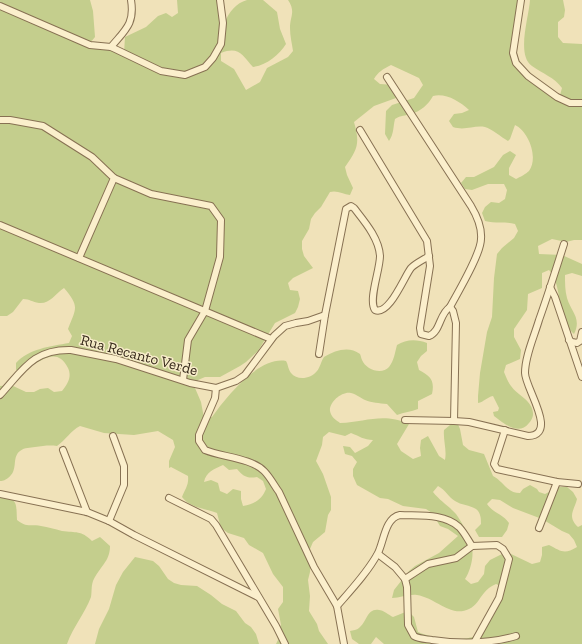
<svg xmlns="http://www.w3.org/2000/svg" width="582" height="644" font-family="'Zilla Slab',serif">
  <style>
    .green { fill: #c4ce8d; fill-rule: evenodd }
    .lines { fill: none; stroke-linecap: round; stroke-linejoin: round }
    .minor-casing { stroke: #877153; stroke-width: 8 }
    .minor { stroke: #fbefcc; stroke-width: 6 }
    .labels { text-anchor: middle; dominant-baseline: central; stroke-width: 3; stroke-linejoin: round; paint-order: stroke }
    .street-label { font-size: 15px; fill: #352819; stroke: #f7ecc9 }
  </style>
  <rect width="100%" height="100%" fill="#f0e2b9"/>
  <g class="green">
    <path d="M0,0H90L93,11L95,37L90,43L124,53L125,37L146,27L158,16L166,13L172,17L178,13L177,0H218L219,18L225,22C229,12 236,3 247,0C251,0 259,0 263,0L277,12L280,29L286,44C279,55 267,65 253,67C242,55 239,46 221,53V61L234,69L246,90L260,82L267,68L288,57L293,51C292,44 290,36 290,28C290,16 296,12 288,0H518C518,15 512,56 522,68C530,78 549,89 560,95L562,88C554,77 543,74 532,66C516,55 529,17 530,0H563L565,10L564,17L558,22V37L563,43L582,44V240H574L566,242L552,239L538,246L539,254L562,255L582,264V276L572,273L565,275C565,283 565,291 567,298C571,312 582,318 574,334C555,318 564,287 549,270L542,273V288L528,294L527,310L514,329V337L521,350L520,359L506,365L504,372C506,377 508,382 511,386C517,395 534,401 533,415C533,417 531,421 529,423C519,436 504,424 494,416L493,412L498,411L499,408L493,396C487,397 484,402 478,403V396L480,373L487,332L492,317L494,278L497,254L502,248L514,238L518,231L515,224C505,221 495,224 485,221L482,213L485,207L491,202L499,203L505,199L507,190L504,184H488L472,190L465,189L461,183L466,177H474L494,167L503,155L510,151L516,155L509,168V175L516,179C520,177 526,174 529,171C539,157 528,131 515,125L510,139L508,141C501,137 492,129 485,127C474,125 465,131 453,127L449,121L454,114L462,113L469,110C459,101 446,93 433,96C428,105 421,111 411,114C405,116 401,115 395,119C393,127 394,134 389,141L385,134L386,111L392,105L414,98L423,85L419,78L391,65C383,69 378,72 374,79L380,84L395,85L399,91L396,98L374,106L354,122C360,143 358,149 345,167L347,175L353,188L350,195C343,194 337,190 330,192L321,207L315,213L311,219L309,229L302,241V249L304,256L313,268L293,278L288,283L290,290L298,291L300,299L298,307L295,313L275,323L258,351L246,362L240,366L220,377H205L198,380L195,388L201,402L204,418L212,417C226,397 259,356 286,361C288,364 288,369 291,373C297,381 311,379 317,371C320,368 321,361 324,357C336,350 349,346 360,354C361,356 361,358 362,360C366,370 382,375 389,367C394,361 395,352 397,345C406,339 417,339 427,343V351L421,356L417,362L419,370C430,376 435,380 432,394L418,401V409C411,412 404,412 397,415L387,404C379,403 372,403 365,400C361,398 356,394 351,393C342,391 329,402 330,411C331,417 336,420 340,423C366,422 383,412 409,424L397,444L401,451L413,459L421,456L420,448L421,440L428,436L439,456L445,460C447,450 443,440 444,430L450,425L457,422L460,429L463,445L469,450L484,454L493,476C503,481 507,493 520,493L523,489L530,485L537,489L539,492L545,494L559,487H567L573,492L577,499C574,511 567,516 578,527L582,525V644H384L376,637L371,644H359L352,639L350,631C353,630 357,630 359,628C367,622 367,608 379,610C383,610 389,615 393,617L408,611L414,617L418,632C432,638 463,643 477,635L503,587L496,584C491,586 487,589 484,593C479,599 476,606 469,609C451,618 436,598 417,595C409,594 400,598 392,598L394,590L409,571L415,566L439,553L458,536L448,529L440,526L432,513L426,509L403,506L388,499L380,498L357,485L353,476V469L357,462L352,456L345,454L343,446L350,447L355,453L368,446L373,440C364,440 359,436 351,433L345,436L329,432L323,437L322,445L316,461L323,474L331,497V510L328,515L325,532L313,542L310,549L311,557L310,572L308,580L310,596L309,611L317,624L319,631L328,644H276L278,640L277,632L281,625L278,609L283,602V587L273,574L263,553L249,545L244,538L228,533L221,528L217,513C204,508 190,508 182,497C185,489 189,485 188,476L171,467L169,468V461L175,447L173,440L158,431L134,435L104,433L80,426C70,431 66,440 57,446C49,445 43,446 35,447C30,448 25,447 20,451C11,458 19,470 8,478C5,480 4,481 0,481V386L11,385L26,392H34L40,389L48,388L54,392L62,391C68,383 72,377 68,368C54,341 36,370 16,370V363C28,349 51,346 69,343L72,336L68,329C76,308 80,307 64,288C55,294 50,304 39,303C32,302 30,299 23,299L13,312L7,316H0ZM223,465L229,470L237,469C243,476 247,479 257,477L263,481L266,489C262,499 255,504 243,506L241,499V491L233,489L227,494L220,491L218,483L211,480L204,482C206,472 214,469 223,465ZM438,486C446,490 448,497 455,501C461,505 470,505 476,509C481,513 481,519 481,524L475,530L479,537H502L507,530L509,523C503,514 493,513 487,504L492,499L500,500L513,508L542,519L562,531L569,534L574,540L577,547C564,555 561,551 549,545L542,547V555L540,562L532,564L511,554L504,553L490,560L485,566L484,574L478,582L471,584L465,579C470,572 474,557 472,548C471,539 462,522 456,514C449,506 440,501 433,492Z"/>
    <path d="M0,494C18,501 16,501 17,520C27,528 30,524 41,526C48,527 55,529 62,531C76,533 81,530 92,541L100,537L110,546C110,562 99,567 93,581C91,587 92,592 91,597C85,613 73,627 67,644H0Z"/>
    <polygon points="135,557 153,561 159,566 168,579 174,583 181,585 197,586 211,595 222,604 236,611 245,623 251,627 256,634 259,644 95,644 99,629 109,609 116,585 123,572"/>
  </g>
  <g class="lines">
    <g class="minor-casing">
      <g id="minor">
        <polyline points="521,0 513,53 516,63 528,76 557,97 570,103 582,103"/>
        <polyline points="0,6 90,45 111,47 161,71 185,75 205,67 213,58 221,44 223,23 220,0"/>
        <path d="M111,47C125,30 135,24 131,0"/>
        <polyline points="0,120 10,120 43,126 92,157 114,178 79,258"/>
        <path d="M360,130L427,241L430,266L420,328L421,334L429,336C441,331 439,314 450,307C458,292 481,254 481,239C482,227 477,216 471,206L387,77"/>
        <polyline points="114,178 151,194 211,206 221,220 220,257 205,311 188,340 183,380"/>
        <polyline points="0,225 271,339"/>
        <polyline points="550,287 555,297 582,377"/>
        <polyline points="450,307 453,311 456,323 454,421"/>
        <path d="M325,315L308,321L296,323L285,326L274,336L245,375L236,381L216,388L215,398L199,435V441L205,450C222,457 251,458 264,471C270,477 274,485 279,492L314,567L337,606L344,644"/>
        <polyline points="569,340 572,342 577,343 580,341 582,332"/>
        <path d="M319,354L325,315L346,209L351,206L354,208C364,221 379,238 380,256C380,270 368,300 375,310C389,316 404,277 411,268C416,263 423,260 429,256"/>
        <path d="M0,395C23,370 33,349 71,350L116,359L190,383L216,388"/>
        <path d="M405,420L454,421L469,422L528,436C559,435 525,388 525,373C525,356 534,337 539,320C548,295 556,269 564,244"/>
        <polyline points="505,430 494,464 497,469 557,482 578,484"/>
        <polyline points="63,450 87,512"/>
        <polyline points="0,494 87,512 109,521 134,535 258,597"/>
        <polyline points="169,498 211,519 216,525 276,626 285,644"/>
        <polyline points="109,521 124,485 124,466 113,436"/>
        <polyline points="539,528 557,482"/>
        <path d="M378,554L395,567L405,579L407,587L408,625L414,636C419,639 426,639 432,640C460,644 488,644 516,636"/>
        <polyline points="405,579 428,564 456,558 472,546 497,545 503,549 509,559 499,598 474,643"/>
        <path d="M337,606C351,590 368,572 378,553C384,541 385,518 400,515C419,516 444,513 459,527C464,532 468,540 472,546"/>
      </g>
    </g>
    <use href="#minor" class="minor"/>
  </g>
  <g class="labels">
    <g class="street-label">
      <text transform="translate(139 355) rotate(15)">Rua Recanto Verde</text>
    </g>
  </g>
</svg>
